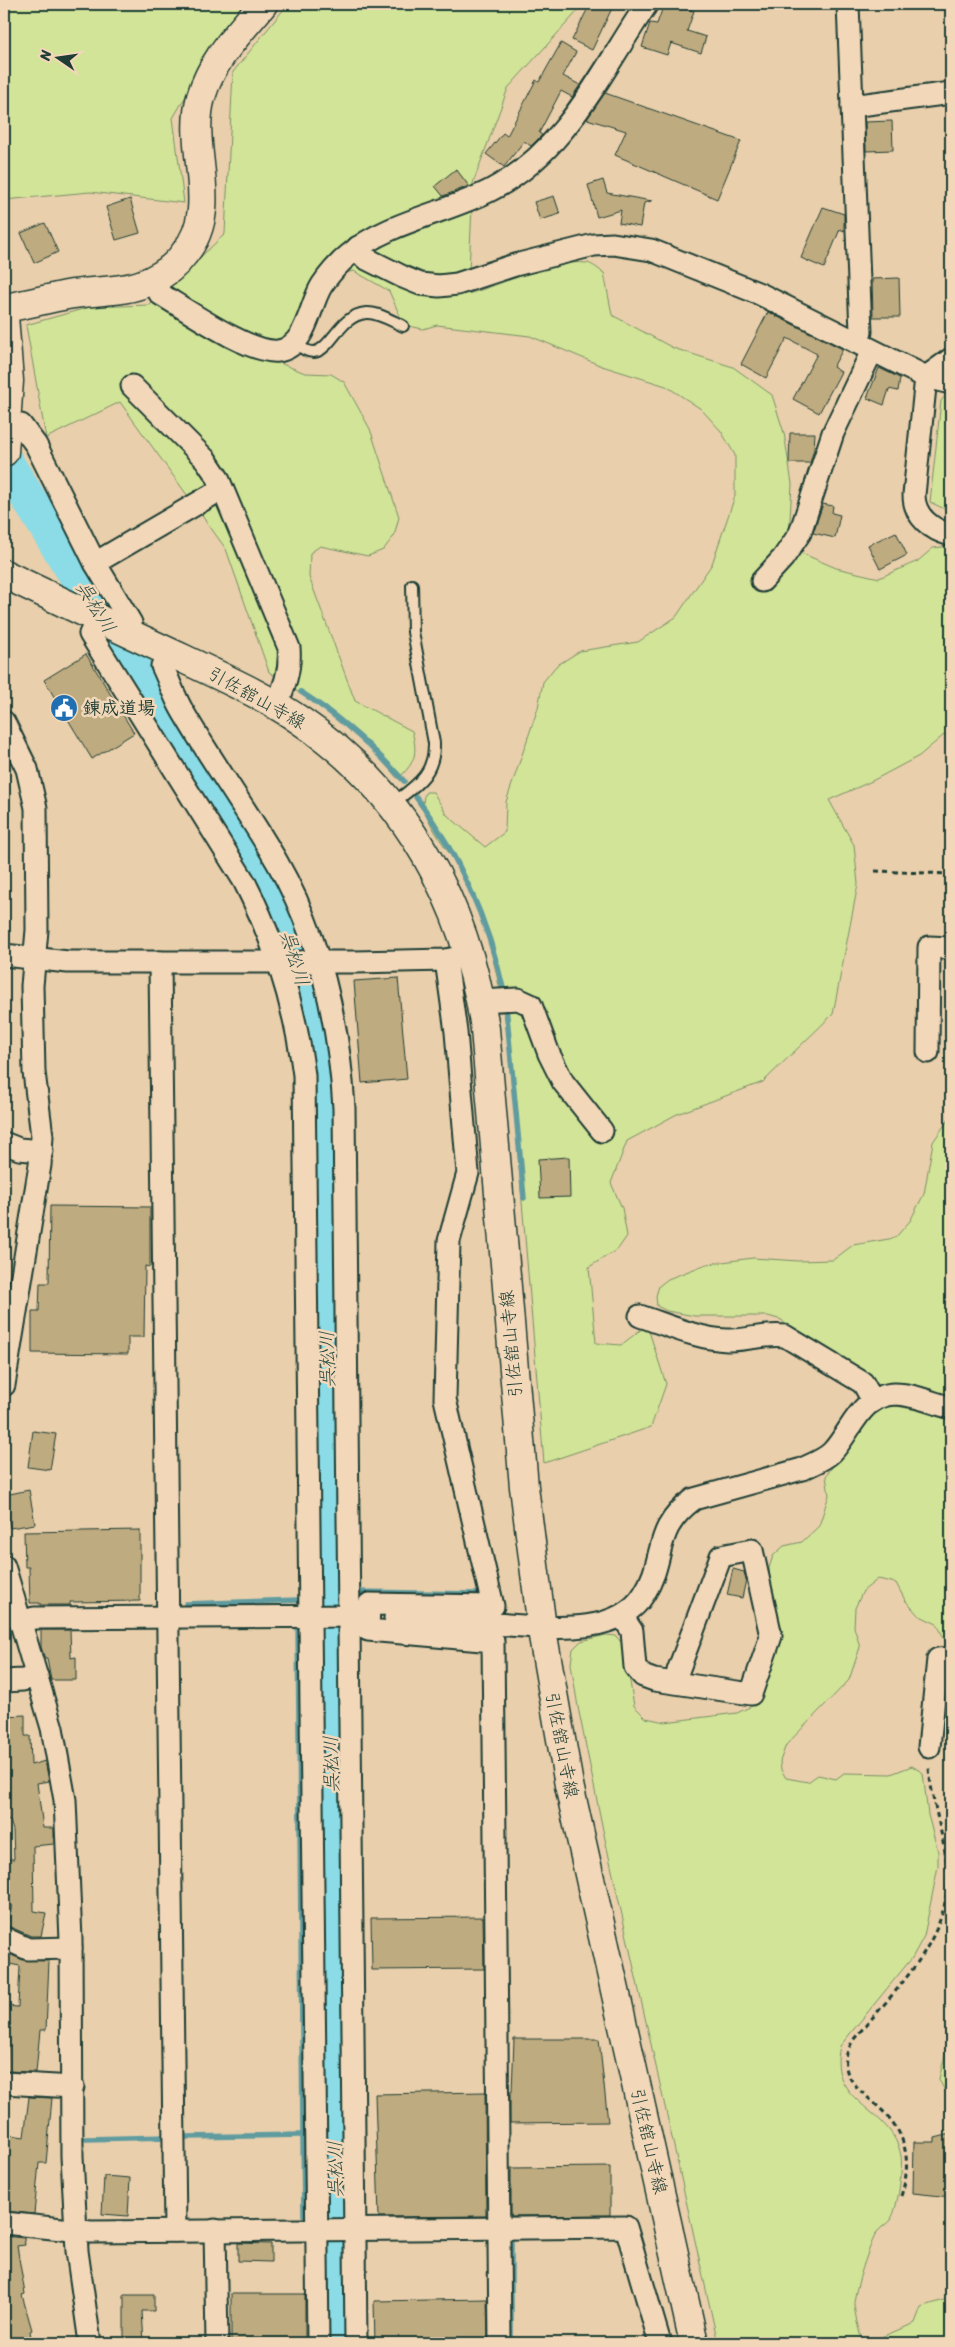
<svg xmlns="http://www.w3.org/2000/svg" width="955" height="2347" font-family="Sriracha,'Klee One',sans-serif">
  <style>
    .green { fill: #d2e497; stroke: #789066 }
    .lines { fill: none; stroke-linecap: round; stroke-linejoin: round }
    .stream { stroke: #609c9f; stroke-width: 5.5 }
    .river { stroke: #8bdce6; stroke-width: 35 }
    .building { fill: #bfab80; stroke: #1f3d34 }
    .lane-casing { stroke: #1f3d34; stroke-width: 14 }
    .street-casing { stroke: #1f3d34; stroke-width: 25 }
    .secondary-casing { stroke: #1f3d34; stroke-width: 31 }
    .path { stroke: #1f3d34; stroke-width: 3; stroke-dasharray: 5 4; stroke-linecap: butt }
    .lane { stroke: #f2d8b9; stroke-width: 10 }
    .street { stroke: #f2d8b9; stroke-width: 21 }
    .secondary { stroke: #f2d8b9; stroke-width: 28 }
    .labels { text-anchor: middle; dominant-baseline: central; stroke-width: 5; stroke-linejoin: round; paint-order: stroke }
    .street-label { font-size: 18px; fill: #1f3d34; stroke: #f2d8b9 }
    .poi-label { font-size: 18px; font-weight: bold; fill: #1f3d34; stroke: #f2d8b9; text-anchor: start }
    .water-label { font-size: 19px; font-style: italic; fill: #2a4d46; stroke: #f2d8b9 }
  </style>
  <rect width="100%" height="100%" fill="#e9cfab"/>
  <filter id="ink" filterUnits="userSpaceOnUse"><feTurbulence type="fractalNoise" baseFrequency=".02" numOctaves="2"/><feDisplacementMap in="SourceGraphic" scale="10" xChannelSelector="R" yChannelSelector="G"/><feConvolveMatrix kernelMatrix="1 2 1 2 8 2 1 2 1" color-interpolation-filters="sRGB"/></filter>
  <g filter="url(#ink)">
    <g class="green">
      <polygon points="4,4 256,4 204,65 173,118 184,203 90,192 4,200"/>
      <path d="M288,4H584L508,88L473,183L468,294C501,285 553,259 587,263C593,264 599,270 604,273L612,315L673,348L733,367L772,395L784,433L792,484L789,538L794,550L836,568L879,578L918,561L933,548L951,546V729L919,756L872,781L829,800L854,845L858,884L833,1014L763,1082L677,1114L627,1141L611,1183L622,1208L627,1236L618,1249L589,1267L596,1343L621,1345L647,1325L666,1384L651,1427L544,1463L509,1047C501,986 489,928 461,872C452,853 413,811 426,792H433L447,815L485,847L505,832L506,802L538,708L543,682L556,666L580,651L638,642L676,617L712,564L735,496V455L721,431L701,409L666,386L602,366L530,336L437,325L423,329L404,325L389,291L354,271L324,277L287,339L282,364L305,373L331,374L344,382L370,429L399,517L394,536L383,550L368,556L320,546L310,553L309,577L355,701L412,731C418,755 415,762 398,779L377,755L344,724L269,672L226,549L120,402L46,438L26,325L90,307L150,305L225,234L233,72Z"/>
      <polygon points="951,389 951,512 930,502 941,401"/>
      <polygon points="951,1119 951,1402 880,1388 855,1377 790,1331 782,1320 768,1316 695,1316 667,1311 657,1306 656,1296 659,1286 668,1279 707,1264 753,1258 798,1261 833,1260 853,1245 895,1238 910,1221 924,1194 933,1142 948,1120"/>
      <path d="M887,1404L951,1417V1646L947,1644L937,1624L918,1615L905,1600L896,1583L878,1579L863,1591L855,1608L854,1627L860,1647L849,1680L786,1745L780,1761L781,1770L786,1778L808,1782L818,1775L836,1779L844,1773L891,1774L912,1766L923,1773L928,1815L938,1852V1866L924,1936L912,1958L840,2046C826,2105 892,2106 901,2156C903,2169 898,2207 891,2219C887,2224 881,2227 877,2232C870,2242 854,2292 854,2304C855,2315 858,2327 861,2338L868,2341L874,2340L915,2323L921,2307L951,2298V2343H718L603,1830L578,1707L571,1664L573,1649L581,1641L606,1635L616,1636L624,1646L634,1706L646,1718L665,1722L737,1713L752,1706L763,1691L772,1605L769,1568L773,1556L784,1546L802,1542L819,1526L829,1495L826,1476L870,1414Z"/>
      <polygon points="951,2013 951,2094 945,2091 939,2079 947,2047 946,2029"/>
    </g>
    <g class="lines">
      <g class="stream">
        <path d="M301,692C340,717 373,747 404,781"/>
        <path d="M416,797C460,856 488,920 504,992"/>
        <polyline points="506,1006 524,1198"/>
        <polyline points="330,1592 343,1592"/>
        <polyline points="357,1592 478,1594"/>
        <polyline points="317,1600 330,1599"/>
        <polyline points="186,1604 299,1600"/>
        <polyline points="298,1625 303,2133"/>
        <polyline points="324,2135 335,2135"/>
        <polyline points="185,2137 302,2135"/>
        <polyline points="303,2138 304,2215"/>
        <polyline points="86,2139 168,2137"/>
        <polyline points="511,2237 511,2343"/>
      </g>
      <path class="river" d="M4,459L260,872C300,949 320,1022 325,1109L337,2343"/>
    </g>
    <g class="building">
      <polygon points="590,4 614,4 592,50 572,40"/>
      <polygon points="664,4 672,4 694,11 687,31 706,37 701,53 671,43 667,55 642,47 650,23 657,24"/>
      <polygon points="561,43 576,52 563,76 580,85 572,97 561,91 539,133 542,135 531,146 524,141 504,167 486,154 503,133 507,136 536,80 539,82"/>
      <polygon points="605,93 741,141 717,199 615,155 626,131 587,119"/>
      <polygon points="892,121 893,150 866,151 865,122"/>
      <polygon points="456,169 469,186 443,196 435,186"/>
      <polygon points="603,180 607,193 652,201 644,203 640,227 619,223 621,210 597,217 588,185"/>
      <polygon points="554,196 560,214 540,220 534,202"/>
      <polygon points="130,199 140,233 116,240 106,207"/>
      <polygon points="823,207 844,214 844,231 840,229 824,268 801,258"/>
      <polygon points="45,223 58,252 34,263 21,233"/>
      <polygon points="899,278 900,317 873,317 872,279"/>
      <polygon points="768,312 843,349 833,367 841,372 819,413 793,399 817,354 787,338 766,378 741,364"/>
      <polygon points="879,368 900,378 898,391 889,389 884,405 867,398"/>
      <polygon points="790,433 815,433 814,449 810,463 789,463"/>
      <polygon points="823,504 833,506 832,513 840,515 835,538 813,533"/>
      <polygon points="896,532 907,555 880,569 868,545"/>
      <polygon points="86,654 134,733 92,759 44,680"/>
      <polygon points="398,978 407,1079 362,1083 354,981"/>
      <polygon points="569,1157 570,1197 540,1198 538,1159"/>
      <polygon points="50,1206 150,1207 150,1267 145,1266 144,1337 128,1337 128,1354 32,1353 32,1311 39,1311 40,1283 49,1283"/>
      <polygon points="33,1431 56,1434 50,1470 28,1467"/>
      <polygon points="29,1490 35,1524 10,1528 5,1495"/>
      <polygon points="140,1530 140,1601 70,1602 70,1605 40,1605 40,1603 30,1603 29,1567 25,1567 24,1532"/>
      <polygon points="733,1569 744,1572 746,1580 742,1598 727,1595"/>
      <polygon points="41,1630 70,1630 71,1658 76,1657 76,1680 51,1680 47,1659 45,1659 41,1647"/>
      <polygon points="25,1715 25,1736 30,1736 31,1765 45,1761 49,1781 37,1783 43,1828 54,1828 54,1844 33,1846 34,1911 46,1913 41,1936 31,1936 8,1926 12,1905 4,1905 5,1859 14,1859 13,1830 10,1821 4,1818 4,1771 7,1770 7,1744 4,1742 4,1716"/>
      <polygon points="483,1917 484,1969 372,1970 371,1918"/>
      <polygon points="4,1952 23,1960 49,1961 46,2030 40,2030 36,2072 6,2071 9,2029 4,2029 4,2006 18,2007 20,1966 4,1963"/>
      <polygon points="514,2039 599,2039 608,2122 510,2123 510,2092 512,2092"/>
      <polygon points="485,2092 486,2216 379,2217 375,2094"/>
      <polygon points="29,2097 52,2098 46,2163 39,2163 34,2214 4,2211 4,2134 24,2137"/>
      <polygon points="951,2134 951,2197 913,2193 914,2142 935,2142 935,2138"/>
      <polygon points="610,2167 610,2215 511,2216 511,2168"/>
      <polygon points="104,2176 130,2178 128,2216 102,2214"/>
      <polygon points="4,2236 24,2238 25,2245 17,2246 25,2294 22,2295 32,2330 30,2331 32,2343 4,2343"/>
      <polygon points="238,2243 271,2244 271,2262 238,2261"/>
      <rect x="231" y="2294" width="74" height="49"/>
      <polygon points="124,2295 154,2295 154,2311 142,2311 144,2343 124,2343"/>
      <polygon points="487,2299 488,2343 375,2343 374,2301"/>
    </g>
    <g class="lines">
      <g class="lane-casing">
        <g id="lane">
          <path d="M295,342C328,375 331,316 366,313C378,312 392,321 403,326"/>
          <path d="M392,804C415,786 435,775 434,743L413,632L412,585"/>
        </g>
      </g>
      <g class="street-casing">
        <g id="street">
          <polyline points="848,4 861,332 856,342"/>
          <polyline points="852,106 951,93"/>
          <polyline points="358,247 365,258 403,277 420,284 439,286 457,284 515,265 594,245 613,244 651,250 760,294 926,377 951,383"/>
          <path d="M153,280L160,294C187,310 250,354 278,351C307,347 309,305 322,285C330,273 339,263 350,254C385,223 449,212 491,190C566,152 602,70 647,4"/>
          <path d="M951,359L926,377L914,495C914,517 932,530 951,535"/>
          <path d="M132,386L206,460L218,478L289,648C291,669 285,687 276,705"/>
          <polyline points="7,424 21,425 36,445 95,563 131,623 127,632"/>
          <polyline points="95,563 222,489"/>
          <polyline points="762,581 783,558 800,533 833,433 872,351"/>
          <path d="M98,618L90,634L244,881C276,944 295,1006 304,1075L318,2343"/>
          <path d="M168,652L162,666C169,680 174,696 182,710C212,762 247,810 277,862C320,937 339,1023 344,1108L356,2343"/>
          <polyline points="4,722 27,769 36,808 37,930 32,986 34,1072 42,1136 40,1165 4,1385"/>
          <polyline points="4,955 68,962 355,962 446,960 460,957"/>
          <polyline points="446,960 456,1032 468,1173 449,1241 445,1399 493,1606 369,1604 368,1630 493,1641 500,2343"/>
          <polyline points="160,962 175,2231"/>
          <polyline points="481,1001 518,999 531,1005 549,1054 563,1082 602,1131"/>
          <polyline points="928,1052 929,947 951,948"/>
          <polyline points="4,1143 19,1149 42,1151"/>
          <path d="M640,1316C667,1325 698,1339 727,1340C747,1341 764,1333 785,1336L863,1383L873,1401"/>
          <polyline points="4,1566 52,1728 65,1800 71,1940 72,2156 77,2251 90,2343"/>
          <polyline points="622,1616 632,1631 635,1667 643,1676 654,1680 751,1694 771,1636 752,1550 721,1556 678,1671 676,1683"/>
          <path d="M395,1618C428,1620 461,1622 494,1624C539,1626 616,1640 644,1594C667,1558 651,1530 694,1499L802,1469C812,1464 824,1460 832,1452C852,1431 860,1395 895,1394C913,1394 933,1403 951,1408"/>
          <polyline points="20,1622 34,1618 362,1616"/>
          <polyline points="4,1681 23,1680 37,1676"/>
          <polyline points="929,1747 938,1659 951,1658"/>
          <polyline points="4,1938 28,1949 71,1948"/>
          <polyline points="4,2083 73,2087"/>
          <polyline points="4,2223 91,2232 626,2227 660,2343"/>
          <polyline points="215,2230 217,2343"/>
        </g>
      </g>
      <g class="secondary-casing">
        <g id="secondary">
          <path d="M4,308C25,305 46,299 67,295C95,290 126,293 152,280C165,274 176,265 184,254C223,207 186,150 201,97C212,59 239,33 263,4"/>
          <polyline points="4,316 9,381 4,452"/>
          <path d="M4,574C64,603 124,631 184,659C224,678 265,696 301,721C406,792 467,905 485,1029L524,1487L543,1636L569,1785L694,2343"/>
        </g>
      </g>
      <g class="path">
        <polyline points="875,871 951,874"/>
        <path d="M901,2196C910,2169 909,2142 890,2119C869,2093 828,2079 854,2039C895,1990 955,1936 947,1865C943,1832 931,1800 929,1767"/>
      </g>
      <use href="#lane" class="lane"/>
      <use href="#street" class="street"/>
      <use href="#secondary" class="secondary"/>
    </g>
  </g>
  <defs>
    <g id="civic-disc" transform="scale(1.4375)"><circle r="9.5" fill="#1f6fb2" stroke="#f2d8b9"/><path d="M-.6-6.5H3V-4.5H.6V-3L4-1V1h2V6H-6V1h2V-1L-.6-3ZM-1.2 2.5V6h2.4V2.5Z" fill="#fff"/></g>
  </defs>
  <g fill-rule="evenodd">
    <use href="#civic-disc" x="64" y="708"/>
  </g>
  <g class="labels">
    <g class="street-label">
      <text transform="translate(257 698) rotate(29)">引佐舘山寺線</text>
      <text transform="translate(511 1344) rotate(-95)">引佐舘山寺線</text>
      <text transform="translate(562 1745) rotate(79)">引佐舘山寺線</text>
      <text transform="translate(649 2141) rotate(77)">引佐舘山寺線</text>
    </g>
    <g class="poi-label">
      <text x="83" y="708">錬成道場</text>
    </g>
    <g class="water-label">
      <text transform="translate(96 607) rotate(58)">呉松川</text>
      <text transform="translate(295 958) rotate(73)">呉松川</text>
      <text transform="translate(327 1359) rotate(-91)">呉松川</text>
      <text transform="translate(331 1764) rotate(-91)">呉松川</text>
      <text transform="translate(335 2169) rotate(-91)">呉松川</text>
    </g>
  </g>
  <rect width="955" height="2347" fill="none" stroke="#f2d8b9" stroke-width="20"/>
  <rect x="10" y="10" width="935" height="2327" fill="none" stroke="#1f3d34" stroke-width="2" filter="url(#ink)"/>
  <g transform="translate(58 58) rotate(283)" stroke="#f2d8b9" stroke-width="4" paint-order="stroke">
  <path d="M0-4L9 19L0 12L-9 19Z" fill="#1f3d34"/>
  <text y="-8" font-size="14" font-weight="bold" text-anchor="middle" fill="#1f3d34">N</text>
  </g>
</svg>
